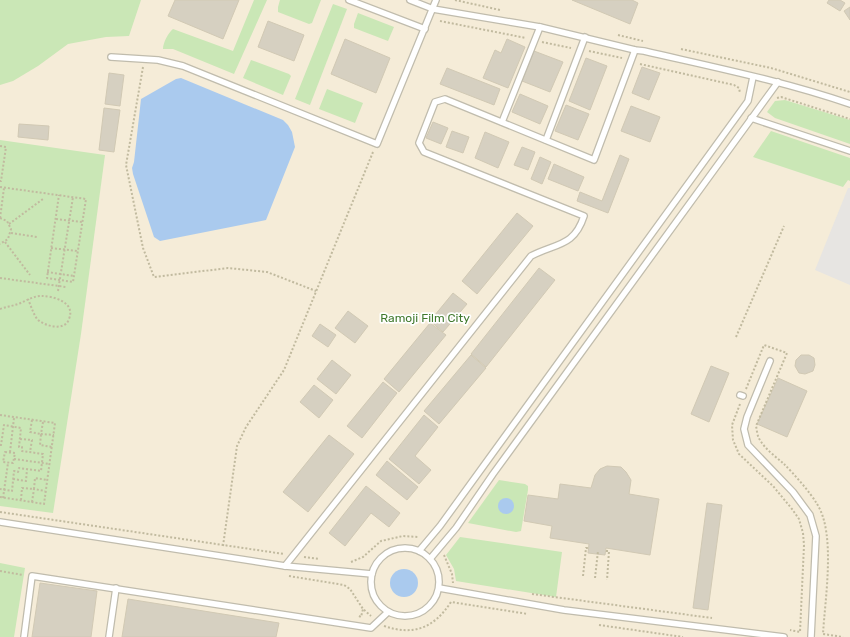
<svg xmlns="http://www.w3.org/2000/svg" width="850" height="637" font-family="Rubik,sans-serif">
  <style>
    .commercial { fill: #f5ecd8 }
    .green { fill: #cae7b6 }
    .parking { fill: #e7e5e2 }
    .water { fill: #aacaee }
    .building { fill: #d6d0c1; stroke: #d1c9b4 }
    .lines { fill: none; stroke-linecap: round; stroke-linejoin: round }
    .lane-casing { stroke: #c0bcad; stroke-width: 8 }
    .path { stroke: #c1ba9f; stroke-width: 2; stroke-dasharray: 2 2; stroke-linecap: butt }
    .lane { stroke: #fff; stroke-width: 5.5 }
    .path-bridge { stroke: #c1ba9f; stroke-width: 2; stroke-dasharray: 2 2; stroke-linecap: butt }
    .labels { text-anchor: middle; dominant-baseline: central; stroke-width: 3.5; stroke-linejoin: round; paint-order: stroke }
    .park-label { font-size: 12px; fill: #40792d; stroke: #fff }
  </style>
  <rect width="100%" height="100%" fill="#f5f3eb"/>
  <rect class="commercial" x="0" y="0" width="850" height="637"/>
  <g class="green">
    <polygon points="0,0 141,0 129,36 106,37 68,44 38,66 13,81 0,85"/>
    <path d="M254,0H267L234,74L173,49H163C163,43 168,33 173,29L233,51Z"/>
    <polygon points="280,0 321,0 312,23 309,24 278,12 278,7"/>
    <polygon points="333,4 347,9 310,105 295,99"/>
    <polygon points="358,13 394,27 388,41 354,28 354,24"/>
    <polygon points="251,60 289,74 291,76 283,95 243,78"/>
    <polygon points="327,89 363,103 355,123 319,109"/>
    <polygon points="785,100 850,120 850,144 775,118 767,112 775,101"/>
    <polygon points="771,131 850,158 850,181 848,180 843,187 753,157"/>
    <polygon points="0,140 105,155 81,334 53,513 0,506"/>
    <polygon points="499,480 525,484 528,486 528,490 521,531 516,532 468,523"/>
    <polygon points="460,537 562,552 556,597 456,581 454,569 446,555"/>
    <polygon points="0,563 25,568 14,637 0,637"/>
  </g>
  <polygon class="parking" points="848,188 850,188 850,285 815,270"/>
  <g class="water">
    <polygon points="181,78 283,120 288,125 292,132 295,147 266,220 160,241 154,237 133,174 132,168 134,162 141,99 176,79"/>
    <circle cx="506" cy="506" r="8"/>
    <circle cx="404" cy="583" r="14"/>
  </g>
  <g class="building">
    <polygon points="175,0 239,0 223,39 168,16"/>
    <polygon points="572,0 632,0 638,3 630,24"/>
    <polygon points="829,0 840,0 845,3 840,11 827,3"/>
    <polygon points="850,7 850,20 844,11"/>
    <polygon points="268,21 304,35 294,61 258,47"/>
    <polygon points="345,39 390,58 376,93 331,74"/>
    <polygon points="507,39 525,47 508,88 483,78 495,50 501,53"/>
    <polygon points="534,51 563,62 550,92 522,81"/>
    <polygon points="586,58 607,66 590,110 569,101"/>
    <polygon points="642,67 660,73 649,100 632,93"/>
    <polygon points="447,68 500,89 494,105 440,84"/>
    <polygon points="109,73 124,75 120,106 105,104"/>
    <polygon points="520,94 548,106 540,124 512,112"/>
    <polygon points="566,105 589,114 578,140 555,131"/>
    <polygon points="631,106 660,117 650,142 621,131"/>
    <polygon points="104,108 120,110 114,152 99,150"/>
    <polygon points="433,122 448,128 441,144 426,138"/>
    <polygon points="19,124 49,126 48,140 18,137"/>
    <polygon points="452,131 469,137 463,153 446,147"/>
    <polygon points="485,132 509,142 498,168 475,158"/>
    <polygon points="522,147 535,152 528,170 514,165"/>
    <polygon points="620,155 629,159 608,213 577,201 580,192 602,201"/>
    <polygon points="540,157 551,162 542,184 531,179"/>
    <polygon points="554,164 584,177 578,191 548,179"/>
    <polygon points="517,213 533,226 477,294 462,281"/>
    <polygon points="539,268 555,280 486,367 471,354"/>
    <polygon points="453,293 467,304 443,332 430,321"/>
    <polygon points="348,311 368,326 355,343 335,328"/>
    <polygon points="430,323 446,335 399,392 384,379"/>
    <polygon points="320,324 336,335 328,347 312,336"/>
    <polygon points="471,355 486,368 439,424 424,411"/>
    <polygon points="801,355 809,355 814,358 815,365 813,371 805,374 799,373 795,366 796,360"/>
    <polygon points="332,360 351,375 336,394 317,379"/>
    <polygon points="711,366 729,373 709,422 691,414"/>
    <polygon points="778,378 807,391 787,437 757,424"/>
    <polygon points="383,382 397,393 362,438 347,426"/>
    <polygon points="314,385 333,400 319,418 300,402"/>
    <polygon points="424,415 438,427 415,456 431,470 419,484 389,459"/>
    <polygon points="329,435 354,454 308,512 283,492"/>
    <polygon points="387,461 418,487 407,500 376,475"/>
    <polygon points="607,466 621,467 626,472 631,480 629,494 659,499 650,555 606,548 605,555 588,553 589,544 550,538 552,526 524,521 528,495 558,499 560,484 591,488 595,475 600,469"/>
    <polygon points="366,486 400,513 389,527 371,513 345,546 329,533"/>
    <polygon points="707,503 722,505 708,610 693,608"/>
    <polygon points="40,583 97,591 91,637 32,637"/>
    <polygon points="128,599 279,623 276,637 122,637"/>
  </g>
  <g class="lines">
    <g class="lane-casing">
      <g id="lane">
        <polyline points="349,0 425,29"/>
        <path d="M410,0L433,9L540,27L635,50L644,51C713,67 783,81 850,104"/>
        <polyline points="111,57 158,60 183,66 377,144 436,0"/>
        <polyline points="751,118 850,151"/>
        <polyline points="502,122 540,27"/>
        <polyline points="546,140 585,37"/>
        <polyline points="770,361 747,417 744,429 748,445 793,492 810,515 816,536 811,637"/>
        <polyline points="740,395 743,396"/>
        <polyline points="0,522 285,566 372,574"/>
        <circle cx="405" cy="582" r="34"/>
        <polyline points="419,551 440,526 748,101 753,77"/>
        <polyline points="430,559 456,528 493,474 778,82"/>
        <path d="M285,566L531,256C556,243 574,247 584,216L424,152L419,143L435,102L445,99L594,160L635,50"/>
        <polyline points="439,588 564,610 784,637"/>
        <polyline points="24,637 32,576 371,628 388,612"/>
        <polyline points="109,637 116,588"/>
      </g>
    </g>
    <g class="path">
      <polyline points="455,0 500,10"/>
      <polyline points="440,21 526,38"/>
      <polyline points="618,35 643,41"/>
      <polyline points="542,42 571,48"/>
      <polyline points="681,49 771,68 850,92"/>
      <polyline points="589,51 622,58"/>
      <polyline points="640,64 734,85 739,88 740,93"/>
      <polyline points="143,67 126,165 143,248 154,277 228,268 267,272 316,291"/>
      <polyline points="777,98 781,97 850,119"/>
      <polyline points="0,146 6,147 1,181 0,181"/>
      <polyline points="0,187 86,199 73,282 47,278 59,195"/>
      <polyline points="0,218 7,221 11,229 8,239 0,244"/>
      <polyline points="0,218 4,188"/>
      <polyline points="56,219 82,222"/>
      <polyline points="9,224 43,199"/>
      <polyline points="11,233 37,237"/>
      <polyline points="5,242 30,275"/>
      <polyline points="51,248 78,251"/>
      <polyline points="47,272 74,276"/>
      <polyline points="58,291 73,197"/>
      <path d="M0,309C6,307 12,306 18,304C26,301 33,296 41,296C53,296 76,302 69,319C65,332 44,326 37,319C33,313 31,306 28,299"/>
      <polyline points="736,337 784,226"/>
      <path d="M746,389L764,345L787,353L756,426C757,430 757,436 760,440C765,449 776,457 784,464C794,474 810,492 817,504C836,533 825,599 823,634L843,637"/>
      <polyline points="740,404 732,425 733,440 739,454 773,486 792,509 799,519 803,533 804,545 800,632 790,630"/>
      <polyline points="0,415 55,423 44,504 0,497"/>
      <polyline points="32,420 30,432 41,434 40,445 52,447"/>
      <polyline points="43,422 41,434 54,435"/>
      <polyline points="20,439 32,440 30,452"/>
      <polyline points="0,445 1,445 4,425 21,428 19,447 22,447 22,451 43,454 41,471 19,468 18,472 14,471 12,491 0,489"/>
      <polygon points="5,452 15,453 13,463 3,462"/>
      <polyline points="10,452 14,418"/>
      <polyline points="14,459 50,464"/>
      <polyline points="13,479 26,481 27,469"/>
      <polyline points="3,498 8,463"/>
      <polyline points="21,500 22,488 34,489 35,478 47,480"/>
      <polyline points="32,502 34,489 45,491"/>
      <polyline points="0,512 284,554"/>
      <polyline points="223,546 237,446 246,427 284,370 373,152"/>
      <polyline points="606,551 609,551 607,580"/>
      <polyline points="444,555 452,574 453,583"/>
      <polyline points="304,557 319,559"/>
      <polyline points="351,562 363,557 381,541 403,536 419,537"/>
      <polyline points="0,571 23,575"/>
      <polyline points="289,576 344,585 350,589 363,609 371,616"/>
      <polyline points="583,576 586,548 588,548"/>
      <polyline points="595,578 598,551"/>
      <polyline points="532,594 712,618"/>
      <polyline points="359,616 361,617 363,609"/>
      <polyline points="599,625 683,637"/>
      <path d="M384,626C414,636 434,628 451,602L528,614"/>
    </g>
    <use href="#lane" class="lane"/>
    <polyline class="path-bridge" points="0,278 66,287"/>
  </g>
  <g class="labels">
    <g class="park-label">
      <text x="425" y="318">Ramoji Film City</text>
    </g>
  </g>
</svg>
